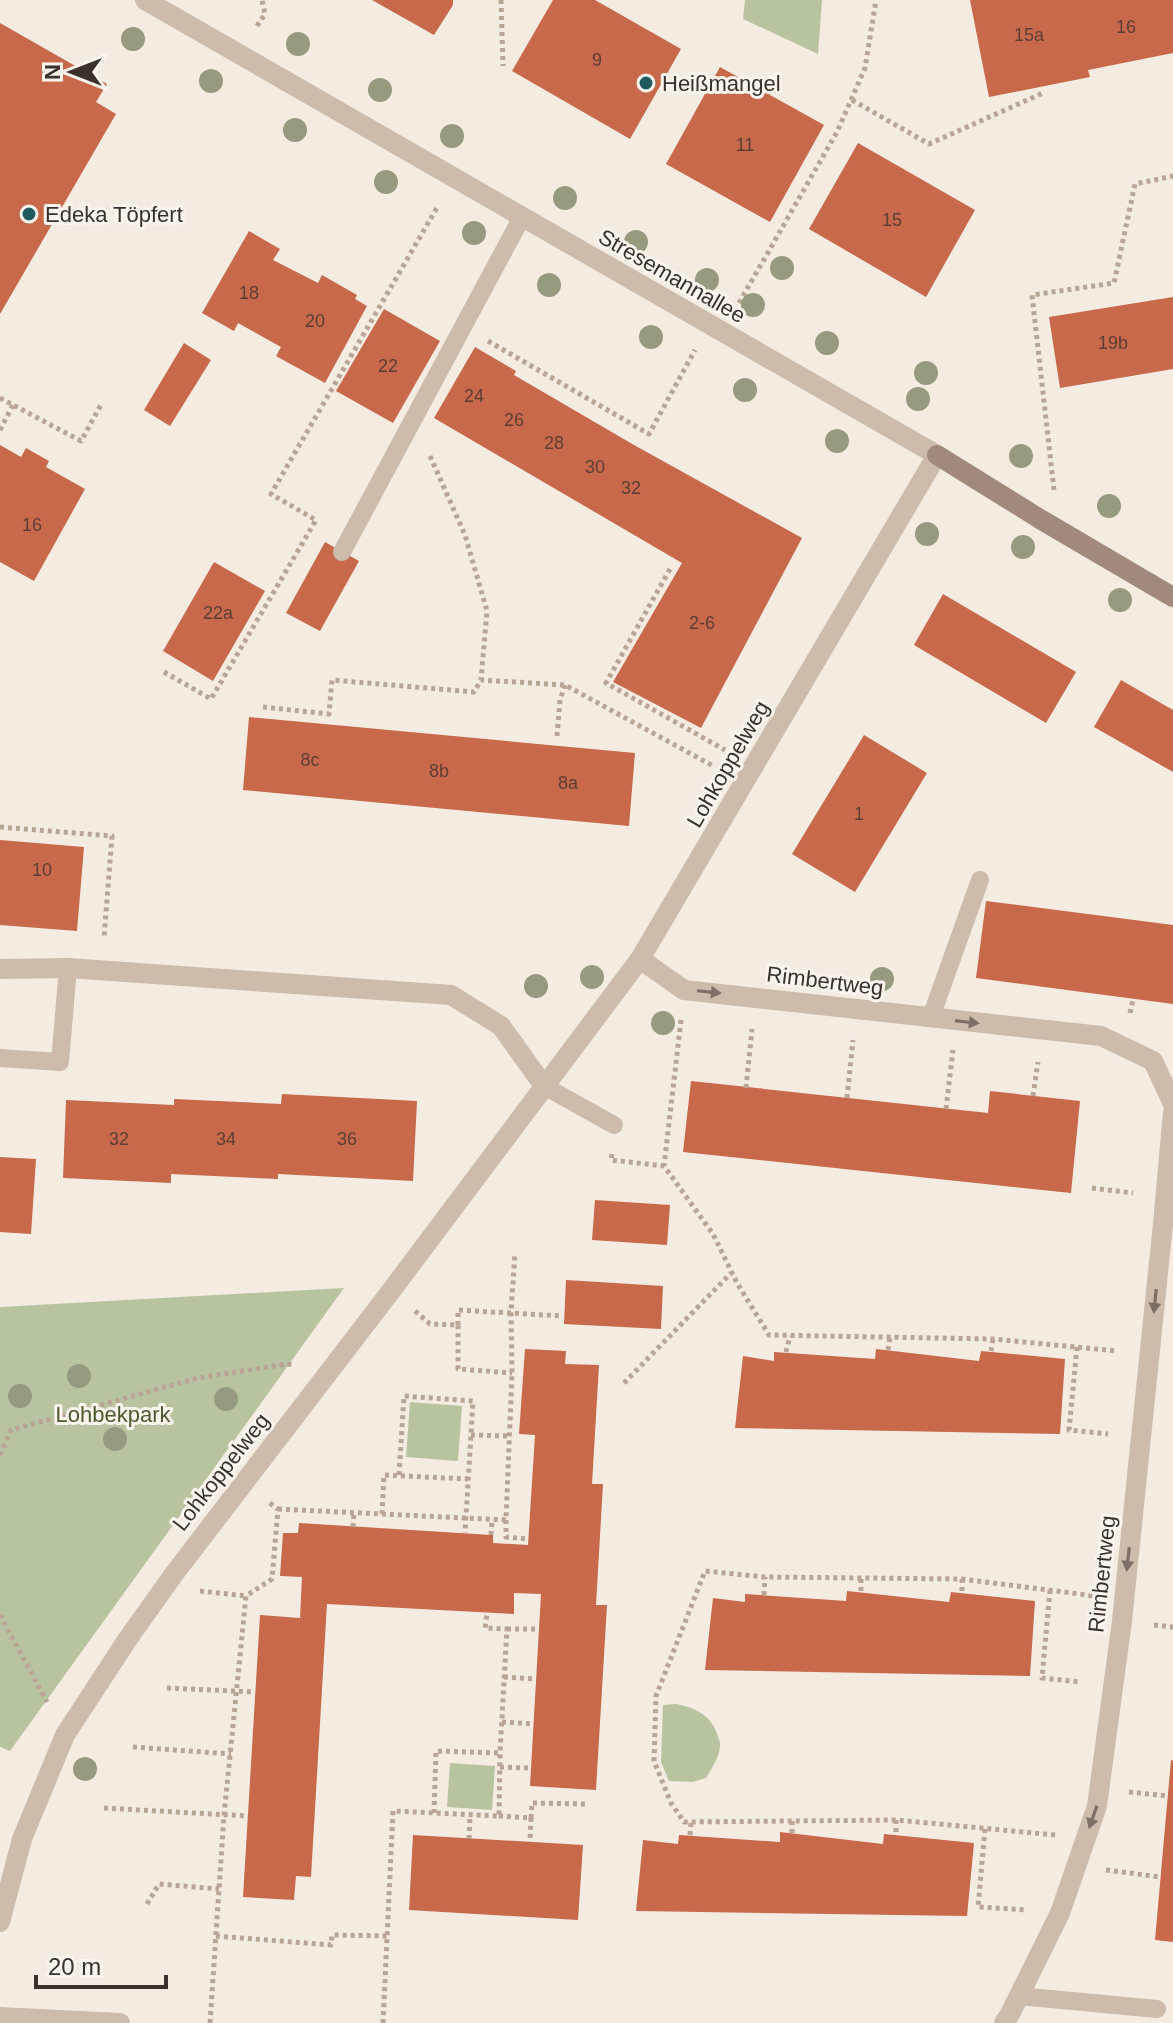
<svg xmlns="http://www.w3.org/2000/svg" width="1173" height="2023" font-family="Helvetica,sans-serif">
  <style>
    .green { fill: #b8c4a0 }
    .building { fill: #c8694b }
    .lines { fill: none; stroke-linecap: round; stroke-linejoin: round }
    .path { stroke: #b9a596; stroke-width: 5; stroke-dasharray: 4 4; stroke-linecap: butt }
    .lane { stroke: #cdbbac; stroke-width: 18 }
    .street { stroke: #cdbbac; stroke-width: 20 }
    .secondary { stroke: #a18a7d; stroke-width: 20 }
    .tree { fill: #969b7f }
    .oneway { fill: #7d6f65 }
    .poi-dot { fill: #1f5a5e; stroke: #fbf5ee; stroke-width: 3 }
    .labels { text-anchor: middle; dominant-baseline: central; stroke-width: 6; stroke-linejoin: round; paint-order: stroke }
    .number-label { font-size: 18px; fill: #5e3e33 }
    .poi-label { font-size: 22px; fill: #3b302b; stroke: #fbf5ee; text-anchor: start }
    .street-label { font-size: 22px; fill: #3b302b; stroke: #fbf5ee }
    .park-label { font-size: 22px; fill: #4a5a2e; stroke: #fbf5ee }
  </style>
  <rect width="100%" height="100%" fill="#f4ebe1"/>
  <g class="green">
    <polygon points="745,0 822,0 818,54 743,19"/>
    <polygon points="344,1288 10,1751 0,1747 0,1307"/>
    <polygon points="410,1402 462,1406 458,1461 406,1457"/>
    <path d="M675,1704C693,1707 708,1713 716,1731C716,1731 720,1742 720,1743C721,1755 712,1768 706,1778L693,1782L669,1781L661,1762L663,1705Z"/>
    <polygon points="450,1763 495,1766 492,1810 447,1807"/>
  </g>
  <g class="building">
    <polygon points="372,0 453,0 453,5 434,35"/>
    <polygon points="553,0 595,0 681,49 630,139 512,71"/>
    <polygon points="970,0 1173,0 1173,53 1088,70 1090,77 989,97"/>
    <polygon points="0,23 107,84 96,102 116,114 0,314"/>
    <polygon points="720,67 824,125 770,222 666,164"/>
    <polygon points="858,143 975,210 926,297 809,229"/>
    <polygon points="249,231 280,249 273,260 318,283 322,275 357,295 355,299 367,306 325,383 276,356 281,347 238,323 234,331 202,313"/>
    <polygon points="1173,297 1173,369 1060,388 1049,317"/>
    <polygon points="384,309 440,341 393,423 336,391"/>
    <polygon points="184,343 211,360 170,426 144,410"/>
    <polygon points="475,347 516,371 514,375 634,445 802,538 701,728 613,682 682,563 434,418"/>
    <polygon points="0,445 21,457 26,448 49,461 46,467 85,489 34,581 0,562"/>
    <polygon points="325,542 359,561 320,631 286,613"/>
    <polygon points="214,562 265,591 213,681 163,651"/>
    <polygon points="943,594 1076,672 1046,723 914,645"/>
    <polygon points="1121,680 1173,710 1173,772 1094,727"/>
    <polygon points="249,717 635,753 629,826 243,790"/>
    <polygon points="864,735 927,773 855,892 792,854"/>
    <polygon points="0,840 84,847 77,931 0,925"/>
    <polygon points="986,901 1173,925 1173,1004 976,978"/>
    <polygon points="691,1081 988,1113 990,1091 1080,1101 1071,1193 683,1152"/>
    <polygon points="282,1094 417,1101 413,1181 278,1174 278,1179 171,1174 171,1183 63,1178 66,1100 174,1105 174,1099 281,1104"/>
    <polygon points="0,1157 36,1159 31,1234 0,1232"/>
    <polygon points="595,1200 670,1205 667,1245 592,1240"/>
    <polygon points="566,1280 663,1286 661,1329 564,1324"/>
    <polygon points="525,1349 566,1351 565,1364 599,1365 592,1484 603,1484 596,1605 607,1605 596,1790 530,1786 541,1594 514,1593 514,1614 327,1604 311,1877 296,1876 294,1900 243,1897 260,1615 300,1618 302,1577 280,1576 283,1533 298,1533 299,1523 491,1535 493,1535 493,1543 528,1545 535,1435 519,1434"/>
    <polygon points="876,1349 979,1361 981,1351 1065,1359 1060,1434 735,1428 743,1356 774,1361 774,1352 875,1359"/>
    <polygon points="847,1591 949,1602 951,1592 1035,1601 1030,1676 705,1670 713,1598 745,1602 745,1594 846,1601"/>
    <polygon points="1171,1760 1173,1761 1173,1942 1155,1940"/>
    <polygon points="780,1832 883,1844 884,1834 974,1843 967,1916 636,1911 643,1840 678,1844 679,1835 780,1842"/>
    <polygon points="413,1835 583,1845 578,1920 409,1910"/>
  </g>
  <g class="lines">
    <g class="path">
      <polyline points="501,0 503,66"/>
      <polyline points="257,26 265,14 262,0"/>
      <polyline points="852,100 929,144 1043,93"/>
      <polyline points="739,303 837,132 865,68 876,0"/>
      <polyline points="488,341 649,434 695,350"/>
      <polyline points="0,398 81,441 102,403"/>
      <polyline points="0,430 13,405"/>
      <polyline points="430,456 465,535 487,611 481,680"/>
      <polyline points="1054,490 1032,295 1114,283 1135,184 1173,176"/>
      <polyline points="670,569 606,683 725,750"/>
      <polyline points="164,672 211,699 316,520 271,494 438,206"/>
      <polyline points="263,707 329,714 332,680 474,692 481,680 565,685 715,767"/>
      <polyline points="557,736 560,700 565,685"/>
      <polyline points="0,827 112,836 104,938"/>
      <polyline points="1130,1013 1133,999"/>
      <polyline points="681,1020 664,1166 713,1234 737,1283 769,1335 993,1339 1117,1351"/>
      <polyline points="746,1088 752,1029"/>
      <polyline points="1033,1096 1038,1062"/>
      <polyline points="847,1098 853,1040"/>
      <polyline points="946,1109 953,1050"/>
      <polyline points="612,1154 611,1160 664,1166"/>
      <polyline points="1092,1188 1133,1193"/>
      <polyline points="415,1311 430,1324 458,1325 458,1369 512,1373"/>
      <polyline points="458,1325 458,1310 562,1316"/>
      <polyline points="1077,1347 1069,1430 1108,1434"/>
      <polyline points="888,1350 890,1338"/>
      <polyline points="991,1351 993,1339"/>
      <polyline points="786,1352 790,1336"/>
      <polyline points="624,1383 731,1273"/>
      <polyline points="471,1435 509,1436"/>
      <polyline points="0,1455 11,1430 198,1378 287,1364 294,1365"/>
      <polyline points="399,1475 404,1396 473,1401 465,1533"/>
      <polyline points="278,1509 506,1520 512,1373 511,1312 515,1253"/>
      <polyline points="382,1514 384,1475 468,1479"/>
      <polyline points="506,1520 506,1537 528,1539"/>
      <polyline points="353,1527 354,1512"/>
      <polyline points="491,1535 492,1519"/>
      <polyline points="861,1579 861,1592"/>
      <polyline points="962,1579 962,1593"/>
      <polyline points="1050,1590 1042,1678 1081,1682"/>
      <polyline points="200,1591 246,1596"/>
      <polyline points="764,1595 765,1577"/>
      <polyline points="0,1615 47,1702"/>
      <polyline points="1154,1625 1173,1627"/>
      <polyline points="507,1629 539,1629"/>
      <polyline points="504,1677 536,1679"/>
      <polyline points="167,1688 255,1692"/>
      <polyline points="502,1722 533,1724"/>
      <polyline points="133,1747 231,1754"/>
      <polyline points="500,1767 531,1768"/>
      <polyline points="1129,1792 1168,1796"/>
      <polyline points="104,1808 248,1816"/>
      <polyline points="434,1813 436,1751 500,1753"/>
      <polyline points="499,1816 531,1818 530,1842"/>
      <polyline points="531,1818 532,1803 586,1804"/>
      <polyline points="896,1820 896,1835"/>
      <polyline points="792,1821 792,1833"/>
      <polyline points="985,1829 978,1907 1027,1910"/>
      <polyline points="690,1835 691,1822"/>
      <polyline points="1055,1835 896,1820 684,1822 671,1803 654,1761 656,1696 705,1571 765,1577 962,1579 1095,1596"/>
      <polyline points="469,1839 470,1816"/>
      <polyline points="1106,1870 1160,1877"/>
      <polyline points="147,1904 159,1884 219,1889"/>
      <polyline points="216,1936 331,1945 332,1935 388,1936"/>
      <polyline points="210,2023 224,1815 246,1596 272,1579 278,1509 267,1501"/>
      <polyline points="383,2023 393,1811 499,1816 500,1753 507,1629 485,1628 487,1613"/>
    </g>
    <g class="lane">
      <polyline points="342,552 522,217"/>
      <polyline points="931,1017 980,880"/>
      <polyline points="0,1058 60,1062 68,968"/>
      <polyline points="544,1086 614,1125"/>
      <polyline points="1019,1996 1157,2009"/>
    </g>
    <g class="street">
      <polyline points="640,959 684,990 1101,1036 1153,1061 1173,1104"/>
      <polyline points="0,969 68,968 451,995 501,1026 544,1086"/>
      <polyline points="0,1922 22,1839 65,1735 127,1640 174,1574 391,1291 640,959 937,455 145,0"/>
      <polyline points="0,2017 120,2023"/>
      <polyline points="1004,2023 1010,2014 1060,1913 1097,1806 1122,1621 1163,1224 1173,1112"/>
    </g>
    <polyline class="secondary" points="937,455 1040,519 1173,597"/>
  </g>
  <g class="tree">
    <circle cx="133" cy="39" r="12"/>
    <circle cx="298" cy="44" r="12"/>
    <circle cx="211" cy="81" r="12"/>
    <circle cx="380" cy="90" r="12"/>
    <circle cx="295" cy="130" r="12"/>
    <circle cx="452" cy="136" r="12"/>
    <circle cx="386" cy="182" r="12"/>
    <circle cx="565" cy="198" r="12"/>
    <circle cx="474" cy="233" r="12"/>
    <circle cx="636" cy="242" r="12"/>
    <circle cx="782" cy="268" r="12"/>
    <circle cx="707" cy="280" r="12"/>
    <circle cx="549" cy="285" r="12"/>
    <circle cx="753" cy="305" r="12"/>
    <circle cx="651" cy="337" r="12"/>
    <circle cx="827" cy="343" r="12"/>
    <circle cx="926" cy="373" r="12"/>
    <circle cx="745" cy="390" r="12"/>
    <circle cx="918" cy="399" r="12"/>
    <circle cx="837" cy="441" r="12"/>
    <circle cx="1021" cy="456" r="12"/>
    <circle cx="1109" cy="506" r="12"/>
    <circle cx="927" cy="534" r="12"/>
    <circle cx="1023" cy="547" r="12"/>
    <circle cx="1120" cy="600" r="12"/>
    <circle cx="592" cy="977" r="12"/>
    <circle cx="882" cy="979" r="12"/>
    <circle cx="536" cy="986" r="12"/>
    <circle cx="663" cy="1023" r="12"/>
    <circle cx="79" cy="1376" r="12"/>
    <circle cx="20" cy="1396" r="12"/>
    <circle cx="226" cy="1399" r="12"/>
    <circle cx="115" cy="1439" r="12"/>
    <circle cx="85" cy="1769" r="12"/>
  </g>
  <defs><path id="oneway-solid" d="M-6-.8H1V-3.2L6.5 0L1 3.2V.8H-6Z" transform="scale(2)"/></defs>
  <g class="oneway">
    <use href="#oneway-solid" transform="translate(709 992) rotate(6)"/>
    <use href="#oneway-solid" transform="translate(967 1022) rotate(7)"/>
    <use href="#oneway-solid" transform="translate(1155 1301) rotate(96)"/>
    <use href="#oneway-solid" transform="translate(1128 1559) rotate(96)"/>
    <use href="#oneway-solid" transform="translate(1093 1817) rotate(109)"/>
  </g>
  <g class="poi-dot">
    <circle cx="646" cy="83" r="8"/>
    <circle cx="29" cy="214" r="8"/>
  </g>
  <g class="labels">
    <g class="number-label">
      <text x="1126" y="27">16</text>
      <text x="1029" y="35">15a</text>
      <text x="597" y="60">9</text>
      <text x="745" y="145">11</text>
      <text x="892" y="220">15</text>
      <text x="249" y="293">18</text>
      <text x="315" y="321">20</text>
      <text x="1113" y="343">19b</text>
      <text x="388" y="366">22</text>
      <text x="474" y="396">24</text>
      <text x="514" y="420">26</text>
      <text x="554" y="443">28</text>
      <text x="595" y="467">30</text>
      <text x="631" y="488">32</text>
      <text x="32" y="525">16</text>
      <text x="218" y="613">22a</text>
      <text x="702" y="623">2-6</text>
      <text x="310" y="760">8c</text>
      <text x="439" y="771">8b</text>
      <text x="568" y="783">8a</text>
      <text x="859" y="814">1</text>
      <text x="42" y="870">10</text>
      <text x="119" y="1139">32</text>
      <text x="226" y="1139">34</text>
      <text x="347" y="1139">36</text>
    </g>
    <g class="poi-label">
      <text x="662" y="83">Heißmangel</text>
      <text x="45" y="214">Edeka Töpfert</text>
    </g>
    <g class="street-label">
      <text transform="translate(672 276) rotate(30)">Stresemannallee</text>
      <text transform="translate(728 764) rotate(-60)">Lohkoppelweg</text>
      <text transform="translate(825 981) rotate(7)">Rimbertweg</text>
      <text transform="translate(221 1472) rotate(-52)">Lohkoppelweg</text>
      <text transform="translate(1102 1574) rotate(-84)">Rimbertweg</text>
    </g>
    <g class="park-label">
      <text x="113" y="1414">Lohbekpark</text>
    </g>
  </g>
  <g transform="translate(72 72) rotate(270)" stroke="#fbf5ee" stroke-width="6" paint-order="stroke">
  <path d="M0-6L14 30L0 20L-14 30Z" fill="#3b302b"/>
  <text y="-12" font-size="22" font-weight="bold" text-anchor="middle" fill="#3b302b">N</text>
  </g>
  <path d="M36 1975v12h130v-12" fill="none" stroke="#3b302b" stroke-width="4"/>
  <text x="48" y="1975" font-size="24" fill="#3b302b" stroke="#fbf5ee" stroke-width="6" paint-order="stroke">20 m</text>
</svg>
